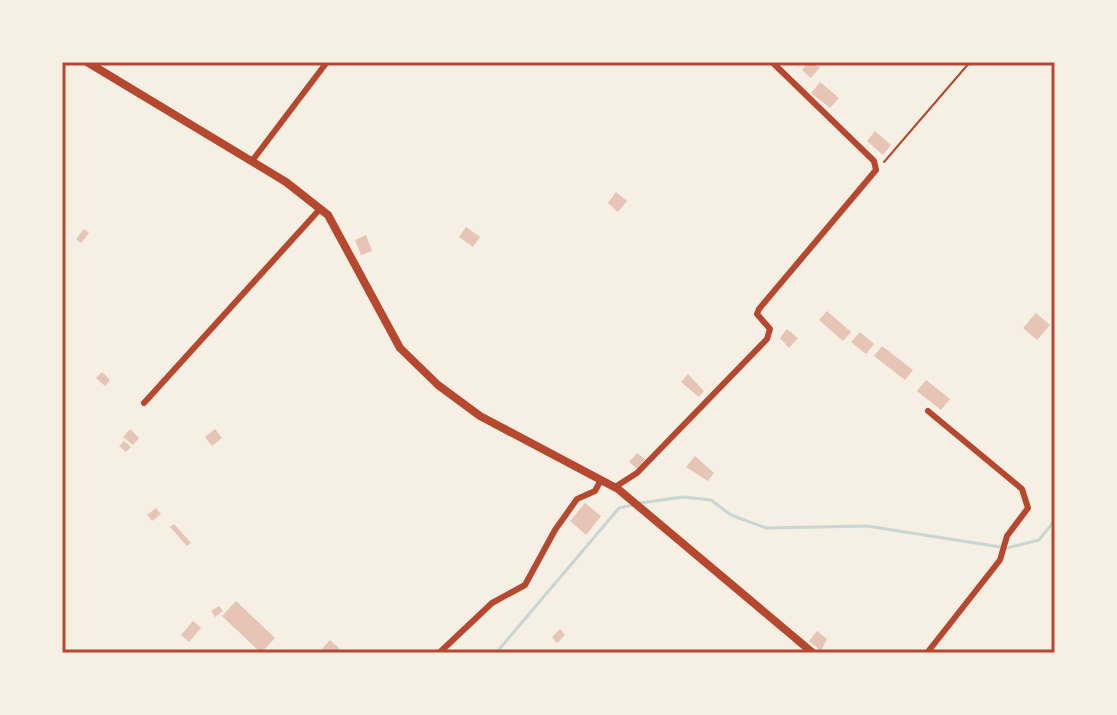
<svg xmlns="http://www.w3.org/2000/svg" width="1117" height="715" font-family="Rubik,sans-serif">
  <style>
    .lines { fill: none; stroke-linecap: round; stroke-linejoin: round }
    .stream { stroke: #c9d6d2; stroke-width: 3 }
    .building { fill: #e6c5b7 }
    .path { stroke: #b5482f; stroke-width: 2 }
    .minor { stroke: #b5482f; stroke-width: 6 }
    .tertiary { stroke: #b5482f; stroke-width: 8 }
    .neatline { fill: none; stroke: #b5482f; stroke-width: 3 }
  </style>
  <rect width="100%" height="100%" fill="#f6efe4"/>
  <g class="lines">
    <g class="stream">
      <polyline points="640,503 683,497 711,500 731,515 766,528 867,526 1007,548 1039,540 1055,520"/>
      <polyline points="496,653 619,508 633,505"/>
    </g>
  </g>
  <g class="building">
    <polygon points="809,62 820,67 811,78 802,70"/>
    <polygon points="820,82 839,98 830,108 811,93"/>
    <polygon points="875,131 891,145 883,155 867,141"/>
    <polygon points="616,192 627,201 618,212 608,203"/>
    <polygon points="466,227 480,237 473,247 459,237"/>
    <polygon points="84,229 89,233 81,243 76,239"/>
    <polygon points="366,235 372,251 361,255 355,240"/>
    <polygon points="827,311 851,332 843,341 819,320"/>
    <polygon points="1036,313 1050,325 1037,340 1023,328"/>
    <polygon points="787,329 798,338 789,348 780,338"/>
    <polygon points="860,332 874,344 866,354 851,342"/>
    <polygon points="882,346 913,370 905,380 874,356"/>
    <polygon points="102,372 110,380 105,386 96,378"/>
    <polygon points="688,374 704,391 699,397 681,382"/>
    <polygon points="926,380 950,399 941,410 917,391"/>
    <polygon points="130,429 139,438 133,445 123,437"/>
    <polygon points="215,429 222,438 212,446 205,437"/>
    <polygon points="124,441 131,447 126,452 119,446"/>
    <polygon points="637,453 645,459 638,469 629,462"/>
    <polygon points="695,456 714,473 708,481 686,467"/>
    <polygon points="585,503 601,516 586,535 570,521"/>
    <polygon points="156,508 161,514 152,521 147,515"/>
    <polygon points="174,524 191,543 187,546 170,527"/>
    <polygon points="236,601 275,638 261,653 222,616"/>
    <polygon points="219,606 223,611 215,617 211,611"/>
    <polygon points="193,621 201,628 189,642 181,635"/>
    <polygon points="560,629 565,635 557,643 552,637"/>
    <polygon points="817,631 827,639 821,651 809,641"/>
    <polygon points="330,640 344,653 320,651"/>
  </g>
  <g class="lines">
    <polyline class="path" points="884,162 970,62"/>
    <g class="minor">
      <polyline points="252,161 327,62"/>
      <polyline points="144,403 320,209"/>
      <polyline points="615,487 637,473 767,339 770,329 757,314 759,309 876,170 874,161 772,62"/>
      <polyline points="439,653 492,603 525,585 555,530 577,499 595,491 601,480"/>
      <polyline points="927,653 1000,560 1007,536 1028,508 1022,489 928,411"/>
    </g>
    <polyline class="tertiary" points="87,62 286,182 328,215 400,348 438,385 480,416 618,489 813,653"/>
  </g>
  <rect width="1117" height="715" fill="none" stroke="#f6efe4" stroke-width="128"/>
  <rect x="64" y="64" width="989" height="587" class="neatline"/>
</svg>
